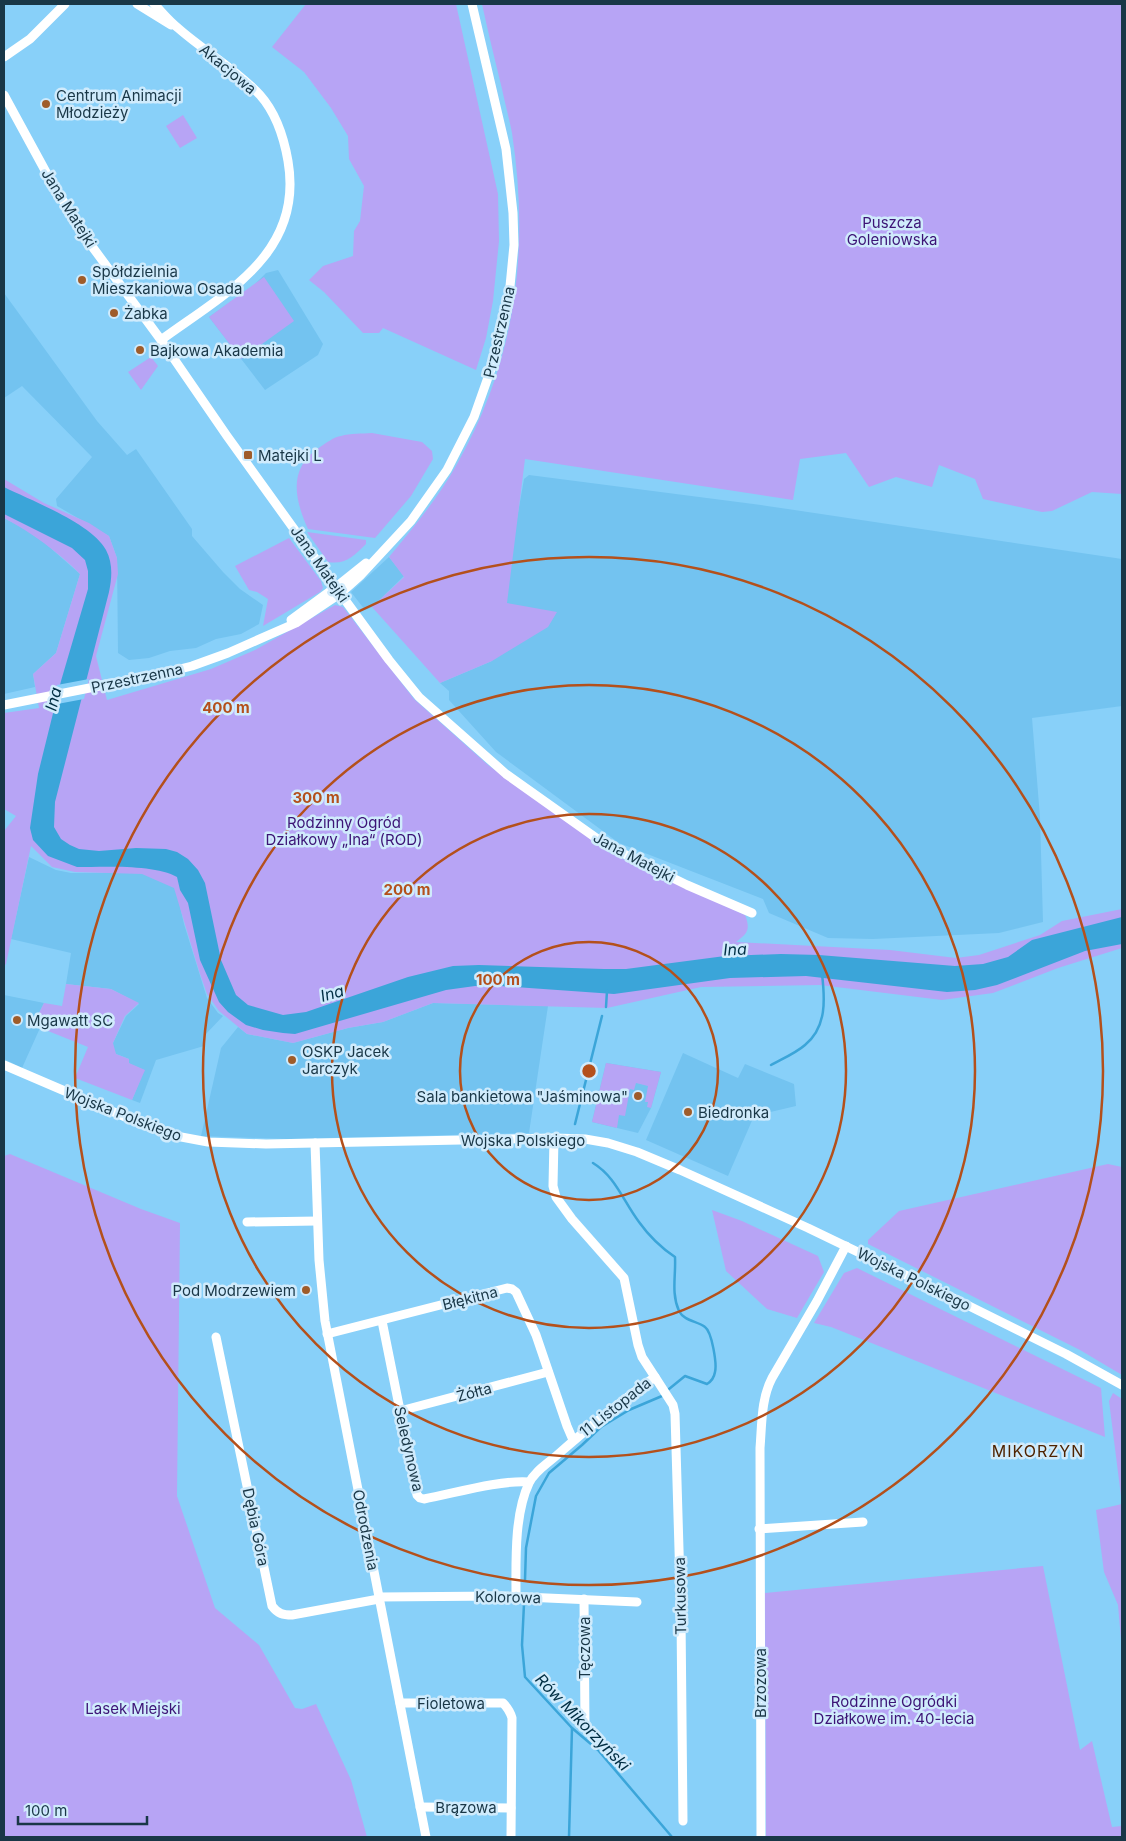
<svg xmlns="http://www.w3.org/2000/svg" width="1126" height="1841" font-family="Inter,sans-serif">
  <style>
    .built { fill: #73c3f0 }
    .green { fill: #b7a4f5 }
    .water { fill: #3ba5d9 }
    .pier { fill: #88d0f9 }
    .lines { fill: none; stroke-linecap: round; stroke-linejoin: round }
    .stream { stroke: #3ba5d9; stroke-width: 2.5 }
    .minor { stroke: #fff; stroke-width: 9 }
    .ring { fill: none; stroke: #b4501b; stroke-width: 2.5 }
    .poi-dot { fill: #9f5c2a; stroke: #d0ebfc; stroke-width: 2 }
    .labels { text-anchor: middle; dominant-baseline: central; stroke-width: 5; stroke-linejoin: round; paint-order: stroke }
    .street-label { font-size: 15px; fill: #193747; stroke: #d0ebfc }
    .poi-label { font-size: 15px; fill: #193747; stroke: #d0ebfc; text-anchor: start }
    .park-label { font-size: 15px; fill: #3c1476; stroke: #d0ebfc }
    .water-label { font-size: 16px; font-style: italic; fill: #002e43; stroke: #d0ebfc }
    .neighbourhood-label { font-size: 16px; letter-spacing: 1px; fill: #4f2300; stroke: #d0ebfc }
    .centre { fill: #b4501b; stroke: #d0ebfc; stroke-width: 2.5 }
    .ring-label { font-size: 15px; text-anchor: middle; font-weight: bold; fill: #b4501b; stroke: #d0ebfc; stroke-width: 5; stroke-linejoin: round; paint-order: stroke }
  </style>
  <rect width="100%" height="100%" fill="#88d0f9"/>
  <g class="built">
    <polygon points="278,270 323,344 318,355 265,390 209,317 253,286 266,273"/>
    <polygon points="4,293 97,421 127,455 136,449 192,529 192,536 223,572 240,589 263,605 259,624 241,634 216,639 196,648 170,651 149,658 129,660 118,653 117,558 109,536 57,506 56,499 92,457 22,386 4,398"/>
    <polygon points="529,475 761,505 1122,559 1122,706 1032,718 1040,817 1043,922 999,933 873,939 828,938 769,913 763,899 619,843 496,752 449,700 449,691 440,683 492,661 524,479"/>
    <polygon points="4,518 25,529 46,544 80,574 56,653 33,674 35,687 4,694"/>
    <polygon points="389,557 404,576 372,607 365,610 351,592"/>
    <polygon points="29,857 56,870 71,873 144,873 161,877 176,889 184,924 207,998 218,1013 223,1016 205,1035 204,1046 156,1060 140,1103 132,1100 144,1070 128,1063 129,1059 116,1054 113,1048 113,1043 126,1016 139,1004 111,989 66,984 71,953 11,939"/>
    <polygon points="4,995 44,1003 33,1025 40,1028 22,1068 4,1059"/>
    <polygon points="433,1003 548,1006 529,1133 287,1139 201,1136 221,1048 238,1027 247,1034 293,1043 348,1028 383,1022"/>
    <polygon points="683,1053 738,1078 745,1064 794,1084 796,1106 754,1116 728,1176 646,1140"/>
    <polygon points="606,1063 661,1072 651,1108 638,1133 592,1122"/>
  </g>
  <g class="green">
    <polygon points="306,4 456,4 498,194 499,241 493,301 486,338 476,370 383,328 379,333 363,333 324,292 309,280 323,266 353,256 354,231 360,221 364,186 349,159 348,136 331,108 304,72 272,47"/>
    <path d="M482,4H1122V494L1092,492L1052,511L1042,512L983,499L975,479L939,465L932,487L896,477L869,487L846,453L800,459L793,500L525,459L507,603L557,612L548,627L492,661L440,683L372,607L404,577L389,557C413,528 438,498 456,466C516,361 530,251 512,133C509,118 505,103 502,89C495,60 488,32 482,4Z"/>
    <polygon points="183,115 197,138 180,148 166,126"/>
    <polygon points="264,277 294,321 241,359 209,317"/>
    <polygon points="151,357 158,366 141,390 128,372"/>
    <path d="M372,433L422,442L432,451L433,459L411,496L375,538L308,529C294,498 288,468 320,447C326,443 334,437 341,436C350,433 362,434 372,433Z"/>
    <path d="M4,479L44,503L89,523L109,536L117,558L118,574L96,656L107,700L211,669L255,650L335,605L343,607L414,699L488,765L610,853L745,915C751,930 747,934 736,942L890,950L956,958L979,955L1040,935L1062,921L1122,909V948L1058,968L993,993L942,1000L820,985L701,987L607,1008L433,1003L383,1022L348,1028L293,1043L247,1034L219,1011L207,994L199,971L174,888L142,874L75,872L52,867L31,846L6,964L4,966V831L16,816L4,809V713L39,708L33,674L56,653L80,574C57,551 32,533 4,518Z"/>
    <path d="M307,532L366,540V544C354,556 345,565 328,562Z"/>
    <polygon points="289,538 321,581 323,588 320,592 263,626 268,599 257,592 249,590 235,566"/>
    <polygon points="66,984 111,989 139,1003 125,1016 113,1043 116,1054 129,1059 129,1063 145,1070 132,1100 75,1078 88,1047 33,1025 44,1003 62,1006"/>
    <polygon points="606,1063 661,1072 651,1108 647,1107 648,1102 645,1102 648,1086 636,1083 634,1090 630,1089 625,1116 619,1115 617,1128 592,1122"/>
    <polygon points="10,1154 141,1209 180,1223 177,1496 215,1608 259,1645 295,1708 302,1709 316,1704 351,1780 367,1837 4,1837 4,1156"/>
    <polygon points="1108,1164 1122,1167 1122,1375 1080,1350 868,1244 868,1240 899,1211"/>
    <polygon points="712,1210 742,1221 818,1256 824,1272 797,1318 767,1309 726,1271"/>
    <polygon points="857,1268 1101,1388 1105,1437 904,1356 831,1327 814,1323 844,1273"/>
    <polygon points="1113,1393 1122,1399 1122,1651 1118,1605 1104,1572 1096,1510 1122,1504 1109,1401"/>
    <polygon points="1043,1566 1080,1750 1092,1741 1112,1827 1122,1826 1122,1837 766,1837 765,1593"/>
  </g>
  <path class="water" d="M4,487C32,501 91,523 106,550C113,563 112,578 109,592L55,802L54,827L61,839L70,845L79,849L99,851L136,848L166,849L177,852L188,859L198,870L205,883L221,960L236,995L248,1005L283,1015L306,1012L408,977L453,966L479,965L604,969H626L725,956L781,954L819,955L955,966L983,964L1008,957L1032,940L1122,917V944L1085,951L997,985L975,990L947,992L806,976L730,978L614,994L501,986H475L446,990L295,1034L283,1033L263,1030L246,1025L228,1012L219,1002L200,960L188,903L180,890L177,877C155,864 103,867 77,867L48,856L33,840L30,828L38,774L61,681L88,589V571L85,560L72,548L4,514Z"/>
  <polygon class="pier" points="89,679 84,699 52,705 57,685"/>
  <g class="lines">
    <g class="stream">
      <polyline points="606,1007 607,991"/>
      <path d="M771,1065C782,1059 796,1053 805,1045C827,1027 825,999 822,974"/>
      <polyline points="575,1124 602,1016"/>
      <path d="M593,1163C616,1177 623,1201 639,1222C649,1236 660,1247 675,1257C676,1276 671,1293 679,1311C684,1321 697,1321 705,1327C712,1332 717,1364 715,1372C714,1378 712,1381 707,1384L685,1376L669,1389"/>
      <polyline points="525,1580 526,1548 536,1496 549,1473 582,1445 601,1427 629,1410 662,1396"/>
      <polyline points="524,1604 522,1645 525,1677 572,1728 598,1750 672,1837"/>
      <polyline points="569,1837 572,1728"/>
    </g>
    <g class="minor">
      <polyline points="137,4 171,25"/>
      <path d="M154,4C162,12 169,21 178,28C204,51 236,69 260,95C276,113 284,138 288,161C304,254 225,293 161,340"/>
      <polyline points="4,57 30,39 65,4"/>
      <polyline points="4,95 53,185 91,245 161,340 227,436 348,604 389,660 419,697 506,774 606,845 687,885 752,913"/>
      <polyline points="291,620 336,587 366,563"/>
      <polyline points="4,705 160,674 192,666 228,653 296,623 341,593 360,576 411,521 447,470 474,417 497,352 508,307 514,245 513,213 506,149 472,4"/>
      <polyline points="4,1065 130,1119 176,1136 208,1142 266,1144 554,1138 585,1139 608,1143 637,1152 680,1170 808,1228 947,1295 1066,1354 1122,1385"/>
      <polyline points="315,1143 319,1260 325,1321 426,1837"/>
      <polyline points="247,1222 317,1221"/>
      <path d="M382,1321L417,1495L420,1498L424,1499C456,1493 498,1480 529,1482"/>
      <polyline points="327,1334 507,1288 512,1289 516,1292 536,1335 567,1426 573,1440"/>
      <path d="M216,1337L272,1606C278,1614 283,1615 292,1615L379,1599"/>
      <polyline points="655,1377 673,1405 675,1414 681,1617 683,1821"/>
      <polyline points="400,1411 548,1372"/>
      <polyline points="759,1529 863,1522"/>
      <path d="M516,1596C516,1562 514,1515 529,1483C535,1471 547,1464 556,1456C588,1428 621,1401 655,1377L642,1357L638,1345L624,1278L572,1219L556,1197L553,1186L554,1138"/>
      <polyline points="379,1597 502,1596 637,1602"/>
      <polyline points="584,1599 585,1726"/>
      <path d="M400,1703H503C508,1708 510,1711 512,1718L511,1837"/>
      <polyline points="420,1807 511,1808"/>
      <path d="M761,1837L760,1448C762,1424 761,1399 772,1378L817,1301L846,1246"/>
    </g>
  </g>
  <g class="ring">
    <circle cx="589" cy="1071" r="129"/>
    <circle cx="589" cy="1071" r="257"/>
    <circle cx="589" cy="1071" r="386"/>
    <circle cx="589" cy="1071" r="514"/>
  </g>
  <g class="poi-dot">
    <circle cx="46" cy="104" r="5"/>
    <circle cx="82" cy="280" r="5"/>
    <circle cx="114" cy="313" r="5"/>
    <circle cx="140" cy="350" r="5"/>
    <rect x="243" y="450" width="10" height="10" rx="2.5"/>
    <circle cx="17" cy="1020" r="5"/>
    <circle cx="292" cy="1060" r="5"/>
    <circle cx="638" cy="1096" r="5"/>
    <circle cx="688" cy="1112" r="5"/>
    <circle cx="306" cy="1290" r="5"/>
  </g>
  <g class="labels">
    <g class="street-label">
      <text transform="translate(228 69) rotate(40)">Akacjowa</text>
      <text transform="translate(69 208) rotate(58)">Jana Matejki</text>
      <text transform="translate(499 332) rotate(-77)">Przestrzenna</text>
      <text transform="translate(320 564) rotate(55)">Jana Matejki</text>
      <text transform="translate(137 678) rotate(-12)">Przestrzenna</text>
      <text transform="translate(634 857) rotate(28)">Jana Matejki</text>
      <text transform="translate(123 1114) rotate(21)">Wojska Polskiego</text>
      <text x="523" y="1140">Wojska Polskiego</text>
      <text transform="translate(914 1279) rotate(26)">Wojska Polskiego</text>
      <text transform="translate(470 1298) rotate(-14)">Błękitna</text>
      <text transform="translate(474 1392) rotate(-15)">Żółta</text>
      <text transform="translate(615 1407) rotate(-38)">11 Listopada</text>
      <text transform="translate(409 1449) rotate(77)">Seledynowa</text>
      <text transform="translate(256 1527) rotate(78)">Dębia Góra</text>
      <text transform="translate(366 1530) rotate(79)">Odrodzenia</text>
      <text transform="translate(680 1596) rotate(-91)">Turkusowa</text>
      <text transform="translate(508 1597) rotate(1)">Kolorowa</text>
      <text transform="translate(584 1648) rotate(-90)">Tęczowa</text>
      <text transform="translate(760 1683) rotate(-90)">Brzozowa</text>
      <text x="451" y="1703">Fioletowa</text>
      <text x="466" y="1807">Brązowa</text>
    </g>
    <g class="poi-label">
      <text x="56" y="95">Centrum Animacji<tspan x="56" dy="17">Młodzieży</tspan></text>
      <text x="92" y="271">Spółdzielnia<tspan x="92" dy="17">Mieszkaniowa Osada</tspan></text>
      <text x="124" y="313">Żabka</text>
      <text x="150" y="350">Bajkowa Akademia</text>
      <text x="258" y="455">Matejki L</text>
      <text x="27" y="1020">Mgawatt SC</text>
      <text x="302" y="1051">OSKP Jacek<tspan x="302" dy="17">Jarczyk</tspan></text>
      <text x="628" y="1096" text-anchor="end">Sala bankietowa "Jaśminowa"</text>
      <text x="698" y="1112">Biedronka</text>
      <text x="296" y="1290" text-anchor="end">Pod Modrzewiem</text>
    </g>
    <g class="park-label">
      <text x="892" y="222">Puszcza<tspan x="892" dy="17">Goleniowska</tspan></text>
      <text x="344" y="822">Rodzinny Ogród<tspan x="344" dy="17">Działkowy „Ina“ (ROD)</tspan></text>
      <text x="894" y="1701">Rodzinne Ogródki<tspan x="894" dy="17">Działkowe im. 40-lecia</tspan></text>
      <text x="133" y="1708">Lasek Miejski</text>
    </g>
    <g class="water-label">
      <text transform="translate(53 699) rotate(-76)">Ina</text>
      <text transform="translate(735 949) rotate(-3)">Ina</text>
      <text transform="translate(332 993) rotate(-16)">Ina</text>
      <text transform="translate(583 1722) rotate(46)">Rów Mikorzyński</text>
    </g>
    <g class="neighbourhood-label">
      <text x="1038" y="1451">MIKORZYN</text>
    </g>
  </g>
  <circle cx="589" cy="1071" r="8" class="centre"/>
  <g class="ring-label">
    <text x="226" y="713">400 m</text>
    <text x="316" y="803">300 m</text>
    <text x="407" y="895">200 m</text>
    <text x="498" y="985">100 m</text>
  </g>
  <rect width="1126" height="1841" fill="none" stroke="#193747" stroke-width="10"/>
  <path d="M18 1816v8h129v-8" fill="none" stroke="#193747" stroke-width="2.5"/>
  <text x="25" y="1816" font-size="15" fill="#193747" stroke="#d0ebfc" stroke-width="4" paint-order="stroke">100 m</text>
</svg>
